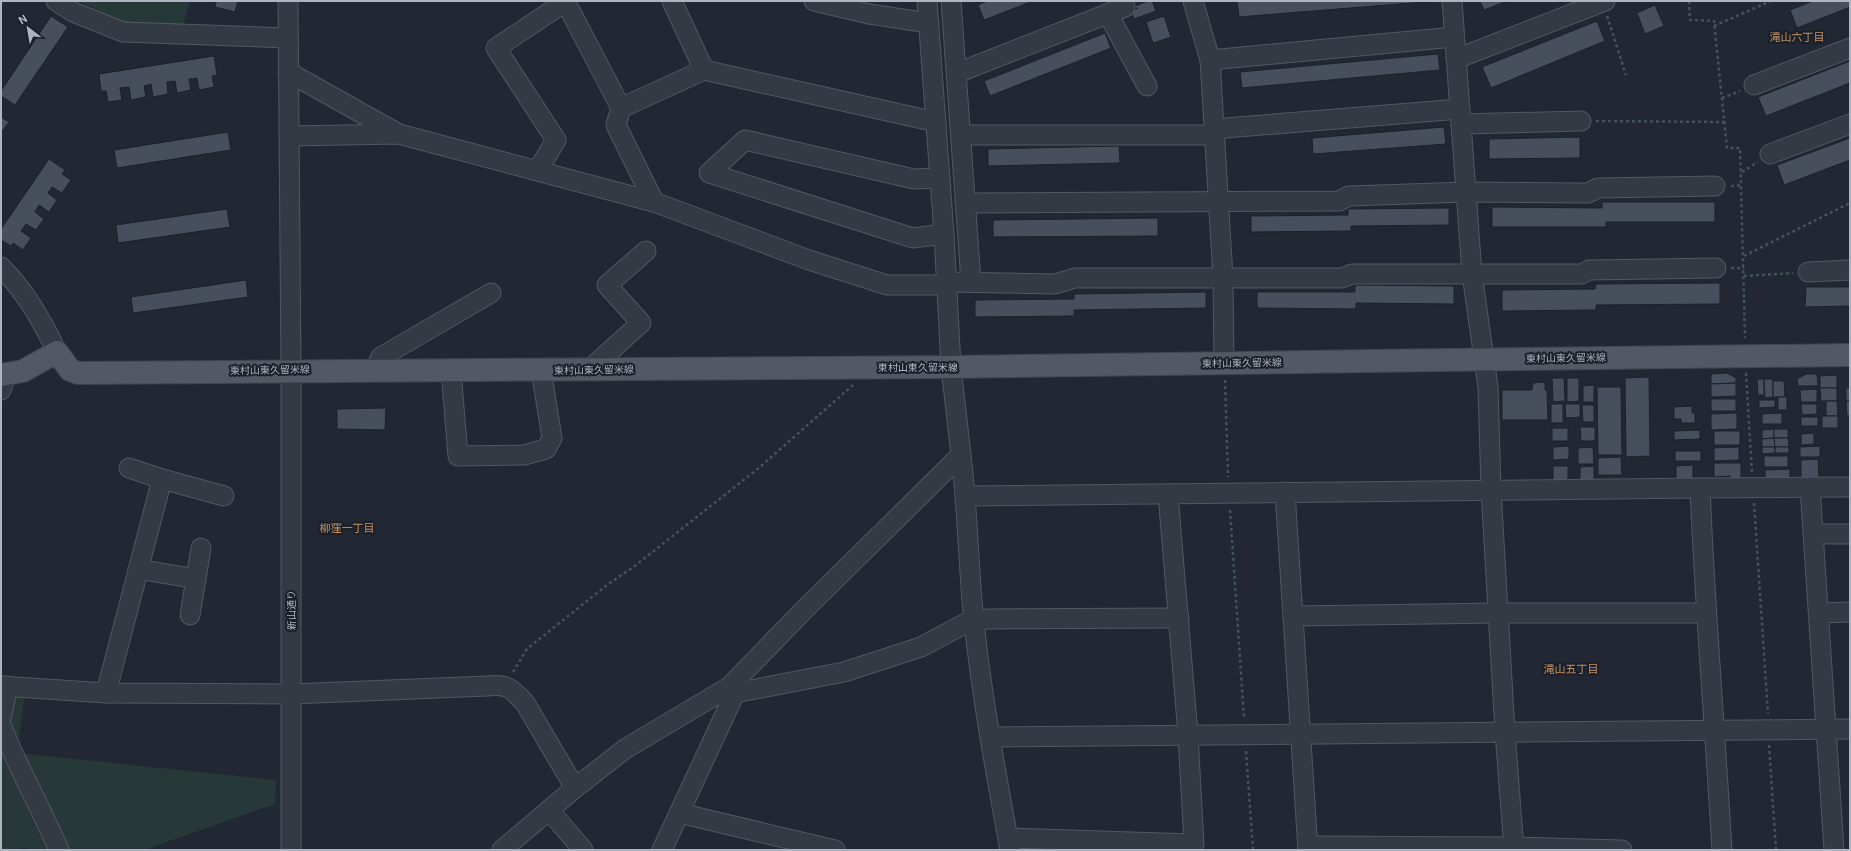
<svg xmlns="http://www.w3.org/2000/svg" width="1851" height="851" font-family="Roboto,'Noto Sans JP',sans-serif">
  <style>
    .green { fill: #273838 }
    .building { fill: #474f5d; stroke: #1c212a }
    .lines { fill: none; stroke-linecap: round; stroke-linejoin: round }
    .minor-casing { stroke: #525862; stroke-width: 21 }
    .major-casing { stroke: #3e434d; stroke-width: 24 }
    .path { stroke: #445356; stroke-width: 2.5; stroke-dasharray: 3 3; stroke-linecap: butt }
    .minor { stroke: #343a44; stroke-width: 19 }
    .major { stroke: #525964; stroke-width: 22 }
    .labels { text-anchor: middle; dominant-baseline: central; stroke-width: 4; stroke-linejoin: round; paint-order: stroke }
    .street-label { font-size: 10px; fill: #aeb5c1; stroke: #1a1f28 }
    .neighbourhood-label { font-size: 11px; fill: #c69264; stroke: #1a1f28 }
  </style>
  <rect width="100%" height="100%" fill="#212833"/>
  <g class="green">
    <polygon points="78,1 190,1 183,25 125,23"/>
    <polygon points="1,690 25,691 17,753 276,780 275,804 144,850 29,850 27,847 12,850 1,850"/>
  </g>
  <g class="building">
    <polygon points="216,1 238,1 235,12 215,7"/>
    <polygon points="987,1 1033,1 984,20 978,5"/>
    <polygon points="1148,1 1152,1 1156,11 1134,19 1131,11 1137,9 1135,6"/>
    <polygon points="1237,1 1437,1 1239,17"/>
    <polygon points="1480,1 1507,1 1484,10"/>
    <polygon points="1813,1 1850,1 1850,7 1797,28 1790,10"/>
    <polygon points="1655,5 1664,26 1645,34 1637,13"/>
    <polygon points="51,16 68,27 15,105 1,96 1,91"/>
    <polygon points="1164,16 1171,37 1153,43 1146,22"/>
    <polygon points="1597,21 1605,41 1491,88 1482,67"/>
    <polygon points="1105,33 1111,48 990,96 984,81"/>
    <polygon points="1438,54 1440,70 1242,88 1240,72"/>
    <polygon points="214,56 217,75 212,76 214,87 199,90 197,78 189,79 191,90 177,93 175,81 167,82 168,94 153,97 151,84 144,86 146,97 131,100 129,87 120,88 122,100 108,102 106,91 101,91 99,74"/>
    <polygon points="1850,61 1850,83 1766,116 1758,97"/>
    <polygon points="1,117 9,122 1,133"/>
    <polygon points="1444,127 1446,144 1313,154 1312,138"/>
    <polygon points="228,132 231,150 117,168 114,150"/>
    <polygon points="1580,137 1580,158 1489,159 1489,139"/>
    <polygon points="1850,138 1850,160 1784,185 1777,165"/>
    <polygon points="1119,146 1120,163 988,166 988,149"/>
    <polygon points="49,159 65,170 62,174 71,180 62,193 52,187 48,193 57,200 49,212 39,205 35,212 44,219 36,230 26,224 21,231 31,238 23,250 13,243 11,246 1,240 1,229"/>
    <polygon points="1602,202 1715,202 1715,222 1606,222 1606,227 1492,227 1492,207 1602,208"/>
    <polygon points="1449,208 1449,225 1351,226 1351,231 1251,232 1251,216 1348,215 1348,209"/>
    <polygon points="227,209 230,227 118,243 116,225"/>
    <polygon points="1158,218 1158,236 993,237 993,220"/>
    <polygon points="246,280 248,297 133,313 131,297"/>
    <polygon points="1720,283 1720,304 1596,305 1596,310 1502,311 1502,290 1595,289 1596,284"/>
    <polygon points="1355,285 1454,286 1454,304 1356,303 1356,309 1257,308 1257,292 1355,292"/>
    <polygon points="1806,287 1850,287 1850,306 1805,307"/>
    <polygon points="1206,292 1206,308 1074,310 1074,316 975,317 975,300 1074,299 1074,294"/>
    <polygon points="1727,373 1736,378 1736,383 1711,384 1711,374"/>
    <polygon points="1806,374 1817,374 1818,386 1798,386 1797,379"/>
    <polygon points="1837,375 1837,388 1820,388 1820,376"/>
    <polygon points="1649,377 1650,456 1626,457 1625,378"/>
    <polygon points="1552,378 1564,378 1565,401 1553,402"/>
    <polygon points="1567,378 1579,378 1579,401 1567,402"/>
    <polygon points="1757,379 1764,379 1764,395 1758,395"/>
    <polygon points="1764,379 1773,379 1773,397 1765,398"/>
    <polygon points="1773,381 1784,381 1785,397 1773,397"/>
    <polygon points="1545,382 1545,390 1547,390 1548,420 1502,420 1502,390 1532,390 1533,383"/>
    <polygon points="1736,383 1736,396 1711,397 1711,384"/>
    <polygon points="1594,385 1594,402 1583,402 1583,386"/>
    <polygon points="1597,387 1621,387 1622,455 1598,455"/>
    <polygon points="1820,388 1837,388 1837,401 1821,401"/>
    <rect x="1846" y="388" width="4" height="13"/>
    <polygon points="1817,389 1817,402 1801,402 1800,390"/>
    <rect x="1778" y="397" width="9" height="13"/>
    <rect x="1711" y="399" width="25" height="12"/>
    <polygon points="1759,400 1775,400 1775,407 1759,408"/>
    <polygon points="1826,401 1837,401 1838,416 1826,416"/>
    <polygon points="1846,401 1850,401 1850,416 1847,416"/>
    <rect x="1551" y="404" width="12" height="19"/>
    <polygon points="1565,404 1580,404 1580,417 1566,418"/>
    <polygon points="1801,404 1817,404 1817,414 1802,415"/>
    <polygon points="1582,405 1594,405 1594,422 1583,422"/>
    <polygon points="1692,406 1692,413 1695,413 1695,423 1681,423 1681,419 1674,419 1674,407"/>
    <polygon points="386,408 385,430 337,429 337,409"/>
    <polygon points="1737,413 1737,429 1711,430 1711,414"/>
    <polygon points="1782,413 1782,424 1762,424 1762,414"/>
    <rect x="1822" y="416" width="16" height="12"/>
    <rect x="1801" y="417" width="17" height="9"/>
    <polygon points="1580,427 1595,427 1595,441 1581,441"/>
    <rect x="1552" y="428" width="16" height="13"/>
    <polygon points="1774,429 1774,438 1762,439 1762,430"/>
    <rect x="1774" y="429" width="14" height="9"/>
    <polygon points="1700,430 1700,439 1674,440 1674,431"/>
    <rect x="1714" y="431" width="26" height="14"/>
    <polygon points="1814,433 1814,444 1801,445 1801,434"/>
    <polygon points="1774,438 1775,447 1762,447 1762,439"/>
    <polygon points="1774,438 1788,438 1789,447 1775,447"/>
    <polygon points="1569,446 1569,459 1553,460 1553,447"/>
    <polygon points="1820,446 1820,457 1800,457 1800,447"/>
    <polygon points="1593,447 1594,464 1578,464 1578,448"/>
    <polygon points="1739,447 1739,460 1714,461 1714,448"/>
    <polygon points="1762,447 1775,447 1775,453 1762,454"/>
    <rect x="1775" y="447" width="14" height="6"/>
    <rect x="1675" y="451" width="26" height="10"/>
    <rect x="1764" y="456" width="24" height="11"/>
    <polygon points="1621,457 1622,475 1598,475 1598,458"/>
    <polygon points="1818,459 1819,479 1801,480 1801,460"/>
    <polygon points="1714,463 1741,463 1741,481 1730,481 1730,476 1714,477"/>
    <polygon points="1693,465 1693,483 1676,483 1676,466"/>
    <polygon points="1553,466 1568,466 1568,480 1553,481"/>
    <polygon points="1594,466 1594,480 1580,480 1580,467"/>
    <polygon points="1790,469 1790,482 1765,483 1765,470"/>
  </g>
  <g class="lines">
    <g class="minor-casing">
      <g id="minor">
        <polyline points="56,1 73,12 123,32 288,38"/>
        <polyline points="288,1 291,370 291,850"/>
        <polyline points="565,1 621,108"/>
        <polyline points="672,1 704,70"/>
        <polyline points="814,1 869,14 929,23"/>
        <polyline points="951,1 971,282"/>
        <polyline points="1193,1 1210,60 1223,278 1224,363"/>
        <polyline points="1452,1 1472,274 1488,387 1491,490 1505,732 1514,850"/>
        <polyline points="1108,14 1147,86"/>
        <polyline points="1456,59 1605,1"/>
        <polyline points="1210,60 1454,37"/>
        <polyline points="288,72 397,133"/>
        <polyline points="957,73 1125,7"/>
        <polyline points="1754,85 1850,48"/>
        <polyline points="1461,124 1581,121"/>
        <polyline points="1213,129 1460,109"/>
        <polyline points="961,135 1213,135"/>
        <polyline points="289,136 399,134 654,202 809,260 887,285 946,285"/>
        <polyline points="1770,154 1850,124"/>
        <polyline points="538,170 556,140 496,48 565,2"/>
        <polyline points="940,178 914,179 745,140 709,173 913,238 944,234"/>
        <polyline points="654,202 616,125 621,108 704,70 936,122"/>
        <polyline points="965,203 1339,201 1349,196 1466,192 1588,193 1598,188 1715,186"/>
        <path d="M1,267C26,292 42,321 57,352"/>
        <polyline points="1808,272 1850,270"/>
        <polyline points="946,282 1055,284 1075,278 1342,278 1352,274 1582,274 1589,270 1716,268"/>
        <polyline points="590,369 641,323 607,285 646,251"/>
        <polyline points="375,370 381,357 491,293"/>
        <polyline points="451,371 458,456 524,455 546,449 552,438 541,370"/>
        <polyline points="1,390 6,375"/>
        <path d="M961,455C968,510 968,566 974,622C982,698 996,774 1010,850"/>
        <polyline points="129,468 162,479 224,496"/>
        <polyline points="1810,487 1834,850"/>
        <polyline points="1700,488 1850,487"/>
        <polyline points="1285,492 1308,850"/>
        <path d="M966,496L1700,488C1705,609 1715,729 1722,850"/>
        <polyline points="1813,534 1850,534"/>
        <polyline points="138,569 196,579"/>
        <polyline points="1819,613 1850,612"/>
        <polyline points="190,615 201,548"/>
        <polyline points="1293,616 1499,613 1705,613"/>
        <path d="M1,686L106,693L291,694L487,686C508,684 511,688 525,703L575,788"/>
        <polyline points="106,693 162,479"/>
        <polyline points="735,693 844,672 921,647 966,623 987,619 1179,618"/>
        <polyline points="1,718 8,686"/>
        <path d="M1,725C18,768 41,808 59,850"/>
        <polyline points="990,737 1850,729"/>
        <polyline points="549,810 583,850"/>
        <polyline points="679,813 835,850"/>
        <polyline points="1008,838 1194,844 1188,735 1168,494"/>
        <polyline points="1308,846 1514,847 1622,850"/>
        <polyline points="502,850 575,788 625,749 729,687 806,608 961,455 951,367 944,234 927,1"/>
        <polyline points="662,850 735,693"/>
      </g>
    </g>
    <g class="major-casing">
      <path id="major" d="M1,375L23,371L57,352L70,370L78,373C369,369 660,370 951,367C1251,364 1550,357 1850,355"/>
    </g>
    <g class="path">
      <polyline points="1689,1 1690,20 1714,21 1727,148 1740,148 1745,338"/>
      <polyline points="1607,16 1626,75"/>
      <polyline points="1714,26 1771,1"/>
      <polyline points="1722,98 1740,91"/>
      <polyline points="1596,121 1724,122"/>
      <polyline points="1742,172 1758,162"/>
      <polyline points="1731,186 1742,185"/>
      <polyline points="1744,256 1850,203"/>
      <polyline points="1731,268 1744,268"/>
      <polyline points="1744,276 1793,273"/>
      <polyline points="1746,373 1752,472"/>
      <polyline points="1225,380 1228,477"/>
      <polyline points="1754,503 1768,714"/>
      <polyline points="1230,510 1244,718"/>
      <polyline points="513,672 527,649 607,585 636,565 760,467 853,385"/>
      <polyline points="1769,745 1776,850"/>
      <polyline points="1246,751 1253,850"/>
    </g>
    <use href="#minor" class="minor"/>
    <use href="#major" class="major"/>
  </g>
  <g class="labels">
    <g class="street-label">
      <text transform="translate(1566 358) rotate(-1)">東村山東久留米線</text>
      <text transform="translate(1242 363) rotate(-1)">東村山東久留米線</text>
      <text x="918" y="367">東村山東久留米線</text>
      <text transform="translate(270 370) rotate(-1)">東村山東久留米線</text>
      <text transform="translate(594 370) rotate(-1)">東村山東久留米線</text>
      <text transform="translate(291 610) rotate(-90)">新山通り</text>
    </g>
    <g class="neighbourhood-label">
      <text x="1797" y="37">滝山六丁目</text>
      <text x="347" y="528">柳窪一丁目</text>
      <text x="1571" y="669">滝山五丁目</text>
    </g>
  </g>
  <rect width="1851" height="851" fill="none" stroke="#aeb5c1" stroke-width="4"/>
  <g transform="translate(28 28) rotate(329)" stroke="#1a1f28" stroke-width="3" paint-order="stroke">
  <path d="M0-3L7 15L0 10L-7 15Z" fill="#aeb5c1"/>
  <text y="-6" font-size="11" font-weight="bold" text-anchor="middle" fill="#aeb5c1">N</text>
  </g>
</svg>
